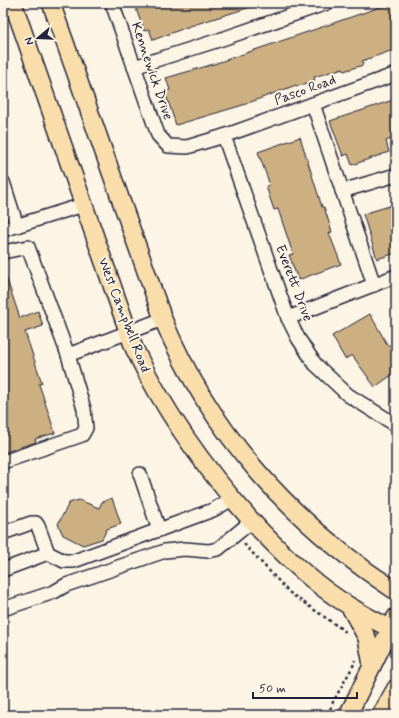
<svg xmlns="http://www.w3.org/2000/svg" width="399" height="718" font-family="Mynerve,sans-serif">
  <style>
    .building { fill: #ccb081; stroke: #22223b }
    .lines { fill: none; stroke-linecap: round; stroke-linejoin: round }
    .minor-casing { stroke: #22223b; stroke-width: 16 }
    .major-casing { stroke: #22223b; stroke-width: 20 }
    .path { stroke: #22223b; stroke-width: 2.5; stroke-dasharray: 3 3; stroke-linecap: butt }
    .minor { stroke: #fcf5e5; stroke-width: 13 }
    .major { stroke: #f9deab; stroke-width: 17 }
    .labels { text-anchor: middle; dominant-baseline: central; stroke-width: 4; stroke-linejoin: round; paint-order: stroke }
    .street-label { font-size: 14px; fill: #22223b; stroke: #fcf5e5 }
  </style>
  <rect width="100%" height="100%" fill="#fcf5e5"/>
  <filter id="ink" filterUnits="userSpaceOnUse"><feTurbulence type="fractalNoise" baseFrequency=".025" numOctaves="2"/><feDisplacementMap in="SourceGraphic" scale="8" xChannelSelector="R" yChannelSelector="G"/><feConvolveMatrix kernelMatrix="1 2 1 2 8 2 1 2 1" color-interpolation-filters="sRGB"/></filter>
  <g filter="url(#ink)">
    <g class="building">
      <polygon points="134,3 254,3 254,6 190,26 153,40 149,29 144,31"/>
      <polygon points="392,3 396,3 396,49 362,61 363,65 344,71 343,68 314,77 315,80 296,87 296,85 243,105 176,125 165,92 170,90 166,78 214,64"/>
      <polygon points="396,99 396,137 386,141 389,152 352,165 348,154 343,156 330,121"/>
      <polygon points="300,137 322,207 324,207 332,232 329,233 341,264 298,280 289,255 293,254 278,209 274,210 266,186 270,185 258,152"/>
      <polygon points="396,204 396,253 377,259 363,214"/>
      <polygon points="3,274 5,274 20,318 38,311 43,326 25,332 42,383 39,384 55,433 35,439 36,442 3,453"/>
      <polygon points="370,314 388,346 396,340 396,372 375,387 352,355 345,359 332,336"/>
      <polygon points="112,498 121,524 107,529 102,539 83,545 63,535 58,524 69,503 79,500 99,508 102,502"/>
    </g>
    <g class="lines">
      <g class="minor-casing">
        <g id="minor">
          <polyline points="112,3 158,135 168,146 187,147 224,136 396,74"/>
          <polyline points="134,67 219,40 327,3"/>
          <polyline points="313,104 374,285"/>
          <polyline points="224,136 288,318 298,338 315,364 348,395 396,425"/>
          <polyline points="3,182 17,226"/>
          <polyline points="342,191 396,175"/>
          <polyline points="3,230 83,205"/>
          <polyline points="3,252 28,247 68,355 84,409 86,428 82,435 3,462"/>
          <polyline points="288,318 396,276"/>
          <polyline points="68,355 163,319"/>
          <polyline points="140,474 159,530"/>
          <polyline points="3,533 31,523 36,523 38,526 48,553 64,561 74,561 213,510 232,499"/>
          <polyline points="3,570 48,553"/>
          <polyline points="3,609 54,592 66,585 165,551 185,549 208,551 218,549 252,521"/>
        </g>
      </g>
      <g class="major-casing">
        <g id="major">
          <path d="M13,3L134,348C167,417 209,475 261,531C288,559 317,587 351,607C365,616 381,624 396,631"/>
          <path d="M51,3L163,319C210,433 293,524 396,591"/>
          <polyline points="350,607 367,638 372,665"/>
          <polyline points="348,715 396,617"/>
          <polyline points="381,715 396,688"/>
        </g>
      </g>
      <g class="path">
        <polyline points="244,544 290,593 346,632"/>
        <polyline points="328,715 333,702 353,666 355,660"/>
      </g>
      <use href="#minor" class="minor"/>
      <use href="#major" class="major"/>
    </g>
  </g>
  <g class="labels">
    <g class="street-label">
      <text transform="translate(152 71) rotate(71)">Kennewick Drive</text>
      <text transform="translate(305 90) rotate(-20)">Pasco Road</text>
      <text transform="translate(294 283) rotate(69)">Everett Drive</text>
      <text transform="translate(124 315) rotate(69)">West Campbell Road</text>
    </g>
  </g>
  <rect width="399" height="718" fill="none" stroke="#fcf5e5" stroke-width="16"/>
  <rect x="8" y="8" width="383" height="702" fill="none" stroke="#22223b" stroke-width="1.5" filter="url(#ink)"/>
  <g transform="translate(38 38) rotate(251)" stroke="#fcf5e5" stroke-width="3" paint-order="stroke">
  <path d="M0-3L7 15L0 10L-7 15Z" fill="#22223b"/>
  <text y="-6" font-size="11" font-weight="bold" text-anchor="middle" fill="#22223b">N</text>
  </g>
  <path d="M253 692v6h104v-6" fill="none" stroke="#22223b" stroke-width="2"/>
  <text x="259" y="692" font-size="12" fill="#22223b" stroke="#fcf5e5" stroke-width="3" paint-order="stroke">50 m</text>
</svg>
